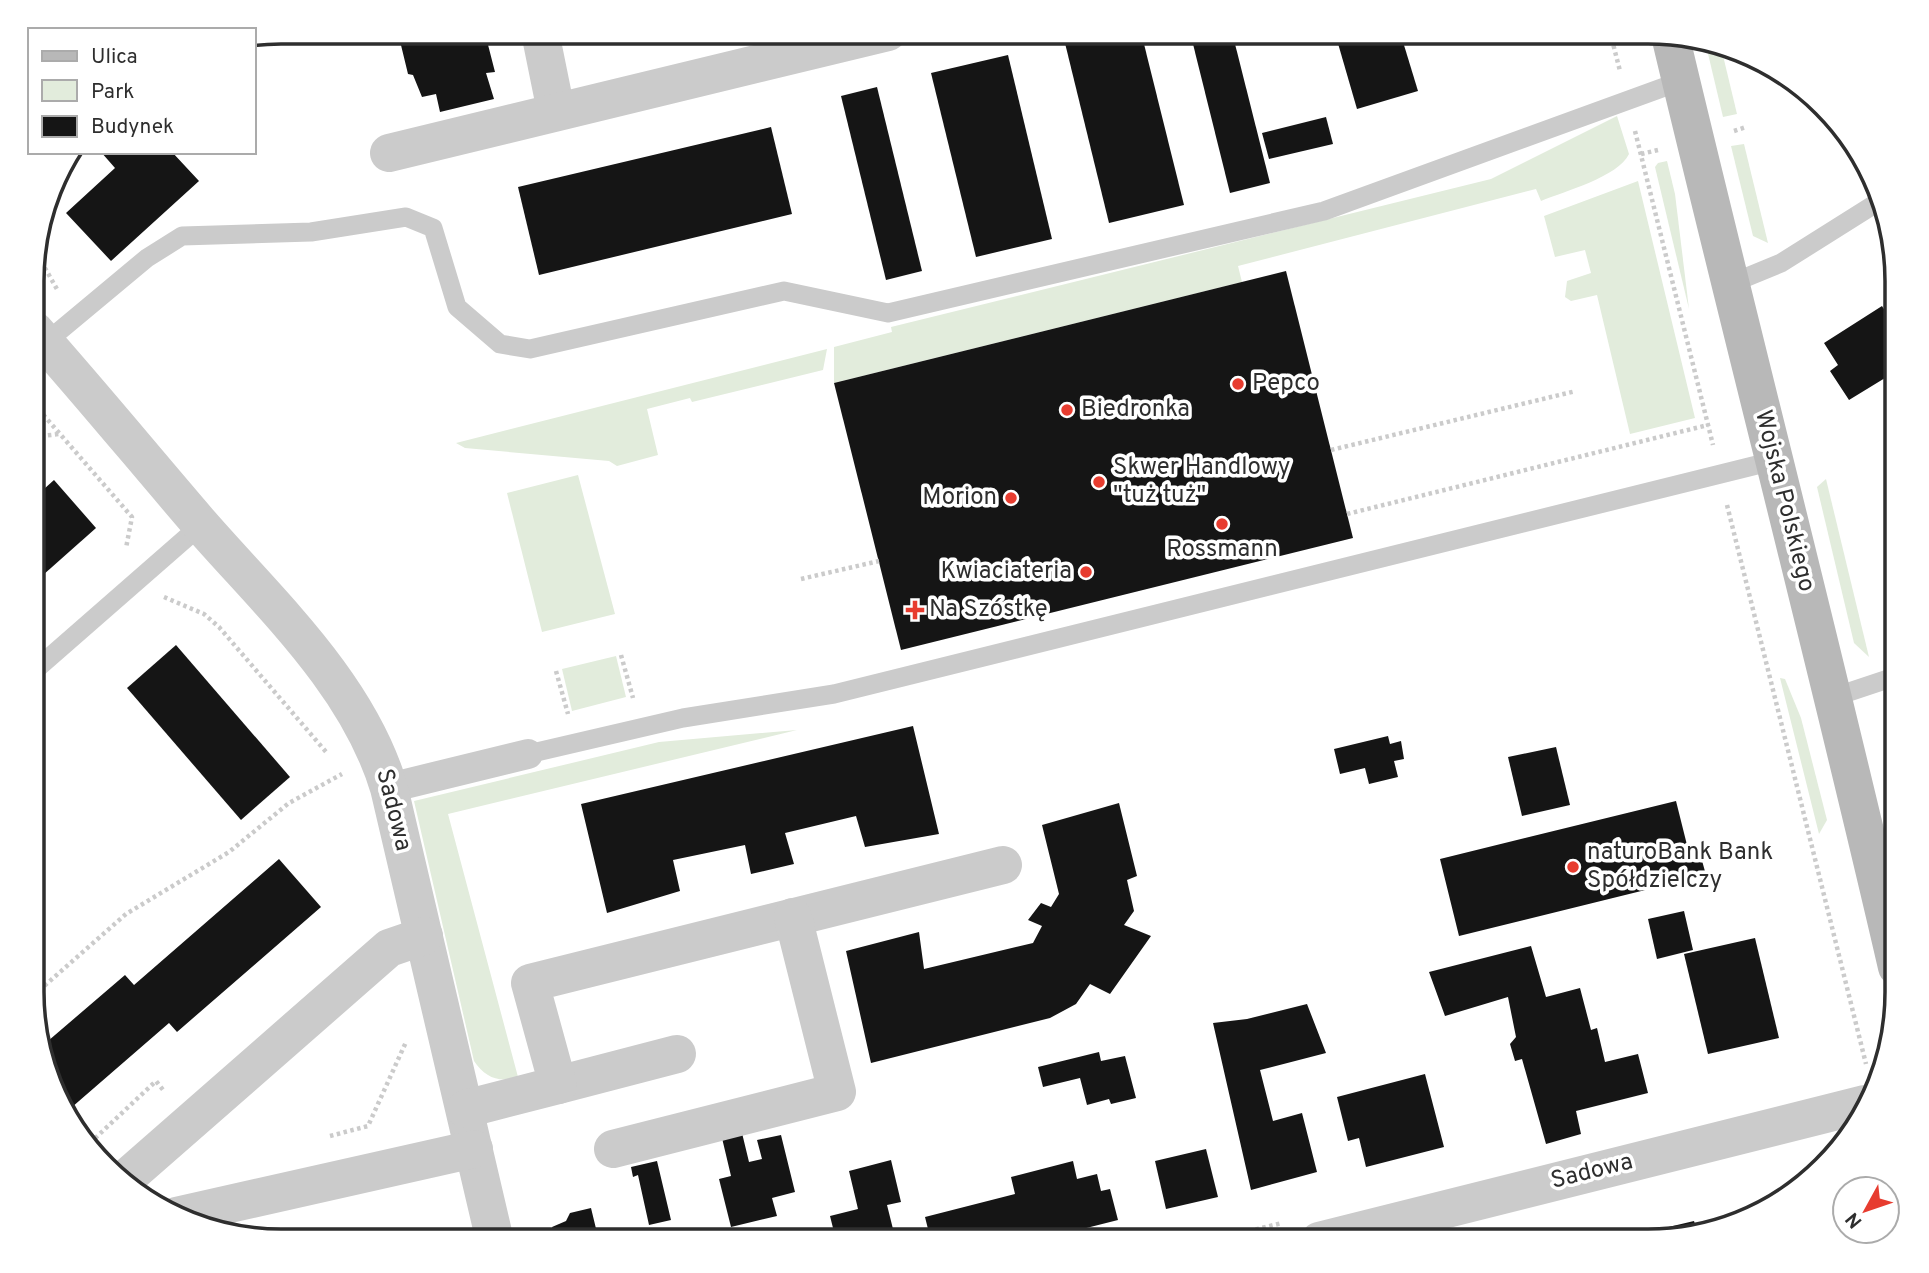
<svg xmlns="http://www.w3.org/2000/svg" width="1929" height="1273" font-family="Overpass,sans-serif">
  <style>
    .green { fill: #e2ecdc }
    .building { fill: #151515 }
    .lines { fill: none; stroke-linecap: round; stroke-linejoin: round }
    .path { stroke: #cbcbcb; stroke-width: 4.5; stroke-dasharray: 3.5 3.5; stroke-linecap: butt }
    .service { stroke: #cbcbcb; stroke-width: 19 }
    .pedestrian { stroke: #cbcbcb; stroke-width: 30 }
    .minor { stroke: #cbcbcb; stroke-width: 38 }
    .secondary { stroke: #b8b8b8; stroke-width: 38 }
    .poi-dot { fill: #e73c2f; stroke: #fff; stroke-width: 2.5 }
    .labels { text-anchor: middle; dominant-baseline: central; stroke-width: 7; stroke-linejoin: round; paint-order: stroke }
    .poi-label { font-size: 24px; fill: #2e2e2e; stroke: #fff; text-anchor: start }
    .street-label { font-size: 24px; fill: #2e2e2e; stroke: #fff }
    .rim { fill: none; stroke: #2e2e2e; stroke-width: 3.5 }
  </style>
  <rect width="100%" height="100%" fill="#fff"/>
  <g class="green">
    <polygon points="1705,41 1720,43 1737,114 1723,117"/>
    <path d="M1617,116L1629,154C1618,177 1565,191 1541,201L1536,189L1238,266L1242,282L834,383V347L892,332L891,327L1491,179Z"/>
    <polygon points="1744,144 1768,243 1753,236 1731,146"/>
    <polygon points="1667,161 1675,194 1689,309 1655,167 1658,163"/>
    <polygon points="1638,181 1695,418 1630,434 1597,295 1571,301 1565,297 1567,281 1591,273 1585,250 1555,257 1544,216"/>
    <polygon points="827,349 823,370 692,402 690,398 647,409 658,455 617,466 609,461 465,448 456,443"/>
    <polygon points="578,475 615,614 542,632 507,493"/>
    <polygon points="1826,479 1869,657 1854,643 1817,487"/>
    <polygon points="616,656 626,697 572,711 562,669"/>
    <polygon points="1780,678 1785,679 1801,718 1827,820 1819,834"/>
    <path d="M797,730L448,814L518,1077C500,1083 485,1078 474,1061L414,801L659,742Z"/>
  </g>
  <g class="building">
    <polygon points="411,32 477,32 478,37 486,37 495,72 486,73 494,99 440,112 436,94 422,97 413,75 408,74 400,41"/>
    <polygon points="1096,32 1141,32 1184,205 1109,223 1064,39"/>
    <polygon points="1190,32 1232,32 1270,183 1230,193"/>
    <polygon points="1367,32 1400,32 1418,91 1357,109 1337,40"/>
    <polygon points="1008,55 1052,239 976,257 931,73"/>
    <polygon points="877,87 922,271 886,280 841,96"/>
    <polygon points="1326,117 1333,144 1269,159 1262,133"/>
    <polygon points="771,127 792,214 539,275 518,187"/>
    <polygon points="101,152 172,152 199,181 111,261 66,213 115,168"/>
    <polygon points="1286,271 1353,538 901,650 834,383"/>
    <polygon points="1882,306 1897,330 1897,396 1885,378 1849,400 1830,371 1838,365 1824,343"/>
    <polygon points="54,480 96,528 34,583 34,498"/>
    <polygon points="176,645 290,777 241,820 127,688"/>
    <polygon points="913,726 939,834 865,847 856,816 785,833 794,864 751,874 745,845 673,860 680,891 607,913 581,804"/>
    <polygon points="1388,736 1390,744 1401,741 1404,759 1394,761 1398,777 1369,784 1365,768 1340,774 1334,749"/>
    <polygon points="1556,747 1570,805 1522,816 1508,757"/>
    <polygon points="1676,801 1690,857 1701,857 1706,875 1459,936 1440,859"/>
    <polygon points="1119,803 1137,876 1127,880 1134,911 1124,925 1151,936 1110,994 1090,984 1076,1004 1050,1018 871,1063 846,951 919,932 924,969 1033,943 1042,926 1028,920 1041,903 1051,907 1059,894 1042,825"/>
    <polygon points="279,859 321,907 177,1032 169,1023 64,1114 41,1047 125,975 134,985"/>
    <polygon points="1684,911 1693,950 1657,959 1648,919"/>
    <polygon points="1755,938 1779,1038 1708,1054 1684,954"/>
    <polygon points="1531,946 1546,997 1580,988 1591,1030 1597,1028 1605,1062 1638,1054 1648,1093 1576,1111 1581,1134 1546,1144 1522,1059 1515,1061 1510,1044 1516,1037 1508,997 1445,1016 1429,972"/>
    <polygon points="1307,1004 1326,1053 1260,1070 1273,1121 1302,1113 1317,1172 1251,1190 1213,1023 1247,1019"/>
    <polygon points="1099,1052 1101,1061 1125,1056 1136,1098 1111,1104 1109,1099 1087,1105 1080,1078 1043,1087 1038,1067"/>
    <polygon points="1425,1074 1444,1147 1366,1167 1359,1138 1348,1141 1337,1097"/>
    <polygon points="742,1133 749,1162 762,1159 757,1140 781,1135 795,1192 772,1198 777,1216 731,1227 719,1179 731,1176 722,1138"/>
    <polygon points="1206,1149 1218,1197 1166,1209 1155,1161"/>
    <polygon points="891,1160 901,1202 887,1205 896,1241 815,1241 814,1236 834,1232 830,1216 858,1209 849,1171"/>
    <polygon points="657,1161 671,1220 649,1225 638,1175 633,1177 631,1167"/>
    <polygon points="1073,1161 1077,1179 1097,1174 1101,1191 1110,1189 1118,1220 1035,1241 1027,1241 1024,1230 991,1239 991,1241 931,1241 925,1217 1015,1194 1011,1177"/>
    <polygon points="591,1208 599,1241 556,1241 552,1227 566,1221 570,1213"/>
    <polygon points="1694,1221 1697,1231 1664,1241 1609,1241"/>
    <polygon points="740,1229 743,1241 699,1241"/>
  </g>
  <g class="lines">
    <g class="path">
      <polyline points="1610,32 1620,71"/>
      <polyline points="1635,131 1713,445"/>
      <polyline points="1734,131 1746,127"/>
      <polyline points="1641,154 1658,150"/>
      <polyline points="36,241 45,268 58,291"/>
      <polyline points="34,404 132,517 126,548"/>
      <polyline points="34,437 59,434"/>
      <polyline points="1331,450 1576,391"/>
      <polyline points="1727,505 1866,1064"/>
      <polyline points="1347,514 1708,425"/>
      <polyline points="801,579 879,561"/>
      <polyline points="164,597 204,614 219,627 327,753"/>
      <polyline points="621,655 633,698"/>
      <polyline points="556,671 568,714"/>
      <polyline points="34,995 126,914 229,852 289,803 342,774"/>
      <polyline points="330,1136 368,1126 406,1042"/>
      <polyline points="90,1143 156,1081 164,1091"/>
      <polyline points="1208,1241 1282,1223"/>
    </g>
    <g class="service">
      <polyline points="1730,284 1781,263 1878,202"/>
      <polyline points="45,343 147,258 182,236 311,232 406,217 433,228 457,307 500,344 530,349 784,291 888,313 1063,272 1324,211 1681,81"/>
      <polyline points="34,671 201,525"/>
      <polyline points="1834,697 1897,676"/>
      <polyline points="528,754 683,718 834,694 1773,461"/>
    </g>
    <polyline class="pedestrian" points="389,788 528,754"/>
    <g class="minor">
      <polyline points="540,32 556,111"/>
      <polyline points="389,153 888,32"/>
      <path d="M34,330C91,394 145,460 201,525C270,604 358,684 389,788L495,1241"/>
      <polyline points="558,1085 677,1054"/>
      <polyline points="465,1109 558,1085 530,983 1003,865"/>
      <polyline points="613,1149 837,1092 793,917"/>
      <polyline points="124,1180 389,948 424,936"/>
      <polyline points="176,1216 474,1149"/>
      <polyline points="1319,1241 1865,1104"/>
    </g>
    <path class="secondary" d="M1670,35C1744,346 1825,655 1897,967"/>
  </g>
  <g class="poi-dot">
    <circle cx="1238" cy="384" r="7"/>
    <circle cx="1067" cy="410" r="7"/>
    <circle cx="1099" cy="482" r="7"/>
    <circle cx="1011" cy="498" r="7"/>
    <circle cx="1222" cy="524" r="7"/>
    <circle cx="1086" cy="572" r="7"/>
    <path d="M911.5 599.5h7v7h7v7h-7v7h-7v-7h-7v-7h7z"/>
    <circle cx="1573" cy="867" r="7"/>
  </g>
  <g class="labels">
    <g class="poi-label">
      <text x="1252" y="384">Pepco</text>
      <text x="1081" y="410">Biedronka</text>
      <text x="1113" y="468">Skwer Handlowy<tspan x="1113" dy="28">"tuż tuż"</tspan></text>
      <text x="997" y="498" text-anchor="end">Morion</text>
      <text x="1222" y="550" text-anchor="middle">Rossmann</text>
      <text x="1072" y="572" text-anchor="end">Kwiaciateria</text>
      <text x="929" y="610">Na Szóstkę</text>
      <text x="1587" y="853">naturoBank Bank<tspan x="1587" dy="28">Spółdzielczy</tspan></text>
    </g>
    <g class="street-label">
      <text transform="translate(1784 501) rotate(76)">Wojska Polskiego</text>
      <text transform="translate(393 810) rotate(76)">Sadowa</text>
      <text transform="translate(1592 1172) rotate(-14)">Sadowa</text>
    </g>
  </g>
  <path d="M0 0H1929V1273H0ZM281 44H1648A237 237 0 0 1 1885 281V992A237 237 0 0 1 1648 1229H281A237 237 0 0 1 44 992V281A237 237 0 0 1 281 44Z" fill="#fff" fill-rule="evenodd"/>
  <path class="rim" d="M281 44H1648A237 237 0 0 1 1885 281V992A237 237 0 0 1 1648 1229H281A237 237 0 0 1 44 992V281A237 237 0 0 1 281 44Z"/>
  <rect x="28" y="28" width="228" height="126" fill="#ffffff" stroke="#ababab" stroke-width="2"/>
  <rect x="42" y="51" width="35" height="10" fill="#b8b8b8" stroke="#ababab" stroke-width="2"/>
  <text x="91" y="63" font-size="21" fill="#2e2e2e">Ulica</text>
  <rect x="42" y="80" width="35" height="21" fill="#e2ecdc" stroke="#ababab" stroke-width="2"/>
  <text x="91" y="98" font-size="21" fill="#2e2e2e">Park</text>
  <rect x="42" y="116" width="35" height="21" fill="#151515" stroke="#ababab" stroke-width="2"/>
  <text x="91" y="133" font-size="21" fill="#2e2e2e">Budynek</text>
  <g transform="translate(1866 1210) rotate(230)"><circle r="33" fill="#ffffff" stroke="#ababab" stroke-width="2"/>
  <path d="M0-5L12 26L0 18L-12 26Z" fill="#e73c2f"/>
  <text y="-10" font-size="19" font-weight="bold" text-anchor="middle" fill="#2e2e2e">N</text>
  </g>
</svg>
